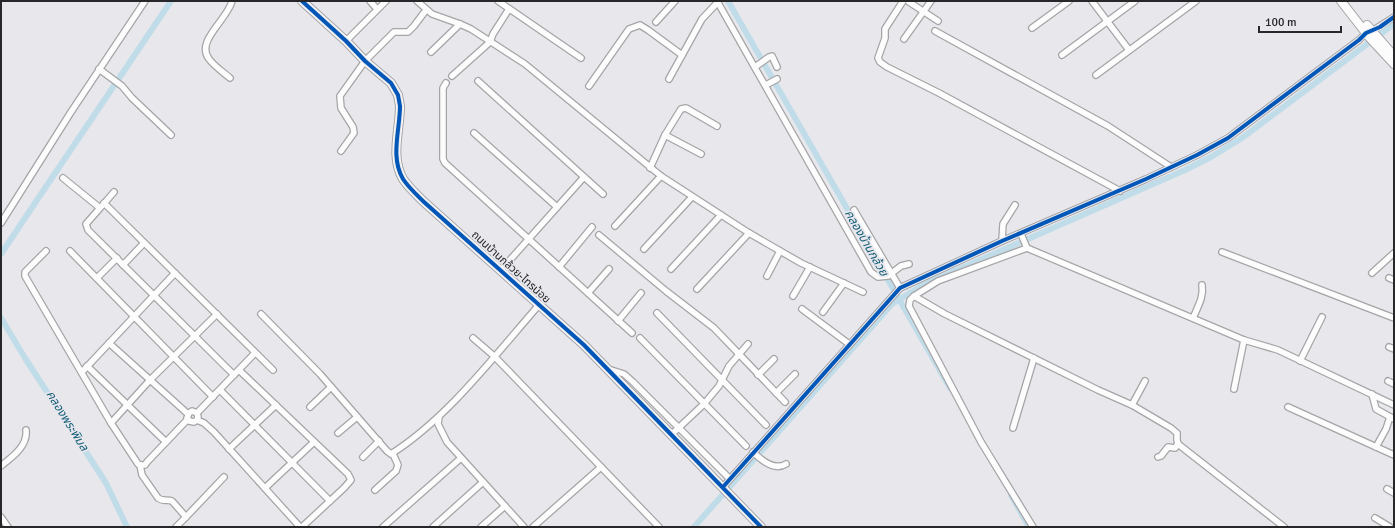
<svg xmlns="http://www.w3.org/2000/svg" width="1395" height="528" font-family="Signika,'Noto Sans Thai',sans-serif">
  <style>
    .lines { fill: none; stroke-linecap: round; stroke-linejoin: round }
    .canal { stroke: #c0dce9; stroke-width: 6 }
    .street-casing { stroke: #a5a5a7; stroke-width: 8 }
    .secondary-casing { stroke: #a5a5a7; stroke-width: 10 }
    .street { stroke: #fcfcfc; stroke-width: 5.5 }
    .secondary { stroke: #fcfcfc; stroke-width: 8 }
    .cycleway-casing { stroke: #e7e7ed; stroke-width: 6 }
    .cycleway { stroke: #0057b8; stroke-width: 4 }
    .labels { text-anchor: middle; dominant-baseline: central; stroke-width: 3.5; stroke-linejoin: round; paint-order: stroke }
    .street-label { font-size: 11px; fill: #272729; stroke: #e7e7ed }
    .water-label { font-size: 12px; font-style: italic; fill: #145e76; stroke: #e7e7ed }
  </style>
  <rect width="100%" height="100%" fill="#e8e8ec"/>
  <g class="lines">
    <g class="canal">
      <polyline points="728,1 950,388"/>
      <polyline points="1,254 35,203 171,1"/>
      <polyline points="1,318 25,358 106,483 127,527"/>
      <polyline points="1011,495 1029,527"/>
      <polyline points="694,527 892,304 923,285 1185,170 1211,157 1242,138 1394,24"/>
    </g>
    <g class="street-casing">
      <g id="street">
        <polyline points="370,1 377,9"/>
        <polyline points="417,1 432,14 460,24 471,29 525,64 661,176 749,233 801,263 863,292"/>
        <polyline points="498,1 581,58"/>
        <polyline points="717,1 871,272 878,277 888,276 901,266 909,264"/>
        <polyline points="903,1 885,29 885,38 878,58 880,62 887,67 939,93 1120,191"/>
        <polyline points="1092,1 1129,50"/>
        <polyline points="909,2 938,21"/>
        <polyline points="656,22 675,1"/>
        <polyline points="1032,28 1069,1"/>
        <polyline points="935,31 1108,126 1171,167"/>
        <polyline points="1372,31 1394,17"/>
        <polyline points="904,39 931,1"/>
        <polyline points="346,41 386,1"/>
        <polyline points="431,52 460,24"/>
        <polyline points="1062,55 1135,1"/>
        <polyline points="755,67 769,57 772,56 777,67"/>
        <polyline points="99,69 122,86 132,98 171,135"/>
        <polyline points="1096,75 1196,1"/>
        <polyline points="452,76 490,42 493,34 509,9"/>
        <path d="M230,78C223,72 214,66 209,59C195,41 228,19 232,1"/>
        <polyline points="669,79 702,19 718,2"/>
        <polyline points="478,81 603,194"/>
        <polyline points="446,83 443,88 443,159 445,163 632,333"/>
        <polyline points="766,85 777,79"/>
        <polyline points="589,86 629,29 640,25 648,30 682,55"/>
        <polyline points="474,133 557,207"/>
        <polyline points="665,135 701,154"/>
        <polyline points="341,151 354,133 353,127 341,108 340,96 365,61 394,32 408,32 414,26 426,10"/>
        <polyline points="650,168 665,135 681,109 686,108 717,126"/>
        <polyline points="63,178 100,208 86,224 88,230 234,375"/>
        <polyline points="104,203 273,370"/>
        <polyline points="102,206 114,192"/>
        <polyline points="854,210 900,288"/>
        <polyline points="1,223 71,112 145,1"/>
        <polyline points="615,226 661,176"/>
        <polyline points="1021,234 1027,248 1244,340 1278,350 1394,405"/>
        <polyline points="599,235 666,291 714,328 785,402"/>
        <polyline points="1002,241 1003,224 1015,205"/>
        <polyline points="1027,248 938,281 914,296 910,300 909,306 981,442 1033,527"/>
        <polyline points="644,249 692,197"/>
        <path d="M46,251L25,272V276L111,423L138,464L140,465L142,475L158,498C163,502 168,499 172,501L186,517L176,527"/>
        <polyline points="70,251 213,397"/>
        <polyline points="1222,252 1394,318"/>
        <polyline points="123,265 144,243"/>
        <polyline points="559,267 592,227"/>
        <polyline points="671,269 721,215"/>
        <polyline points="501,270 584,177"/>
        <polyline points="1372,273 1394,253"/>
        <polyline points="767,276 780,251"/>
        <polyline points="97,278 117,258"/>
        <polyline points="1389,278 1394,280"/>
        <polyline points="697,289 749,233"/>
        <polyline points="588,293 609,269"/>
        <polyline points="793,296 810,267"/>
        <polyline points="914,296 945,314 1098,390 1132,405 1171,428 1177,433 1177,440 1178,444 1284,527"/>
        <polyline points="802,309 849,344"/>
        <polyline points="823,312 844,283"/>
        <polyline points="657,313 766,425"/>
        <path d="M261,314L320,374L387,451L391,454C448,418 495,355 539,305"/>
        <path d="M1193,318C1198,306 1204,297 1202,285"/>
        <polyline points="618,321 641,293"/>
        <polyline points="473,338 494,356 659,527"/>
        <polyline points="640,338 746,446"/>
        <polyline points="109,343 188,414"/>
        <polyline points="1389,347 1394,349"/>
        <polyline points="1300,361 1322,317"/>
        <polyline points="87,366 166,442"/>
        <polyline points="608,369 624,374 633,382 730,479"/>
        <polyline points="239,370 348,474 351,480 344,488 302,527"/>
        <polyline points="82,372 175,273"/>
        <polyline points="758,375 774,359"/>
        <polyline points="1388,381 1394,384"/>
        <polyline points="1234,389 1244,340"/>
        <polyline points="220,390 330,501"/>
        <polyline points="776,393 795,374"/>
        <polyline points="1372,394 1376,409 1394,419"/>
        <polyline points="1132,405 1145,381"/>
        <polyline points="310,407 331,387"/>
        <polyline points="1288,407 1394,455"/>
        <polyline points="197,413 255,353"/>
        <polyline points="439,417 438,424 447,442 524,527"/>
        <polyline points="197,420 198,417 197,413 192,411 189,413 187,418 189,421 194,422 197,420 204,423 214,432 300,527"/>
        <polyline points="111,423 150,380 217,314"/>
        <polyline points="1013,428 1034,358"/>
        <polyline points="338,433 357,417"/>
        <polyline points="671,435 704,404 719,386 729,366 748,344"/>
        <polyline points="1376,447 1386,429 1390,417"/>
        <polyline points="229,449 276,405"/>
        <path d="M753,452C761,460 775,471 786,464"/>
        <polyline points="363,457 379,441"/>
        <polyline points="1158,457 1161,456 1168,447 1175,448 1178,444"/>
        <polyline points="140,465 145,465 147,462 188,419"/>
        <path d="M1,466C12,457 28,446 26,430"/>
        <polyline points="723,487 900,288 1002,241 1146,179 1197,155 1228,138 1359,40 1366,33"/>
        <polyline points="265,488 314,442"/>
        <polyline points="1387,489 1394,493"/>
        <polyline points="375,490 396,471 398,465 393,454"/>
        <polyline points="1,517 8,527"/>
        <polyline points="186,517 224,477"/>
        <polyline points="1375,518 1390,527"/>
        <polyline points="383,527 461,458"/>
        <polyline points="433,527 483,482"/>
        <polyline points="481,527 505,506"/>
        <polyline points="533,527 601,467"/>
      </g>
    </g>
    <g class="secondary-casing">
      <g id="secondary">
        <path d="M302,1L346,41L365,61L391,83L398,95L400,106C400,130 390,157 403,179C409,188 417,195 424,202L584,345L761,527"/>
        <polyline points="1341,1 1369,37 1394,64"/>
        <polyline points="1367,25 1394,56"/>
      </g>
    </g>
    <use href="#street" class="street"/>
    <use href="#secondary" class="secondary"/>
    <g class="cycleway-casing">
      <g id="cycleway">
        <path d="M302,1L346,41L365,61L391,83L398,95L400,106C400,130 390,157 403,179C409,188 417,195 424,202L584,345L761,527"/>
        <polyline points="723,487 900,288 1002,241 1146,179 1197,155 1228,138 1359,40 1366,33 1380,27 1394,17"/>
      </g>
    </g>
    <use href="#cycleway" class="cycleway"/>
  </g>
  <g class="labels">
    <g class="street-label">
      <text transform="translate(511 267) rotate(42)">ถนนบ้านกล้วย-ไทรน้อย</text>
    </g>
    <g class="water-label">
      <text transform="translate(866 243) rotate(60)">คลองบ้านกล้วย</text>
      <text transform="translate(67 421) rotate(58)">คลองพระพิมล</text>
    </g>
  </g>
  <rect width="1395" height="528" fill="none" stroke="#272729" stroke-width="4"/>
  <path d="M1259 26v6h82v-6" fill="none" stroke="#272729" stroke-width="2"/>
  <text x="1265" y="26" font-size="12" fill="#272729" stroke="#e7e7ed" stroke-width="3" paint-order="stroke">100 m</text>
</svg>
